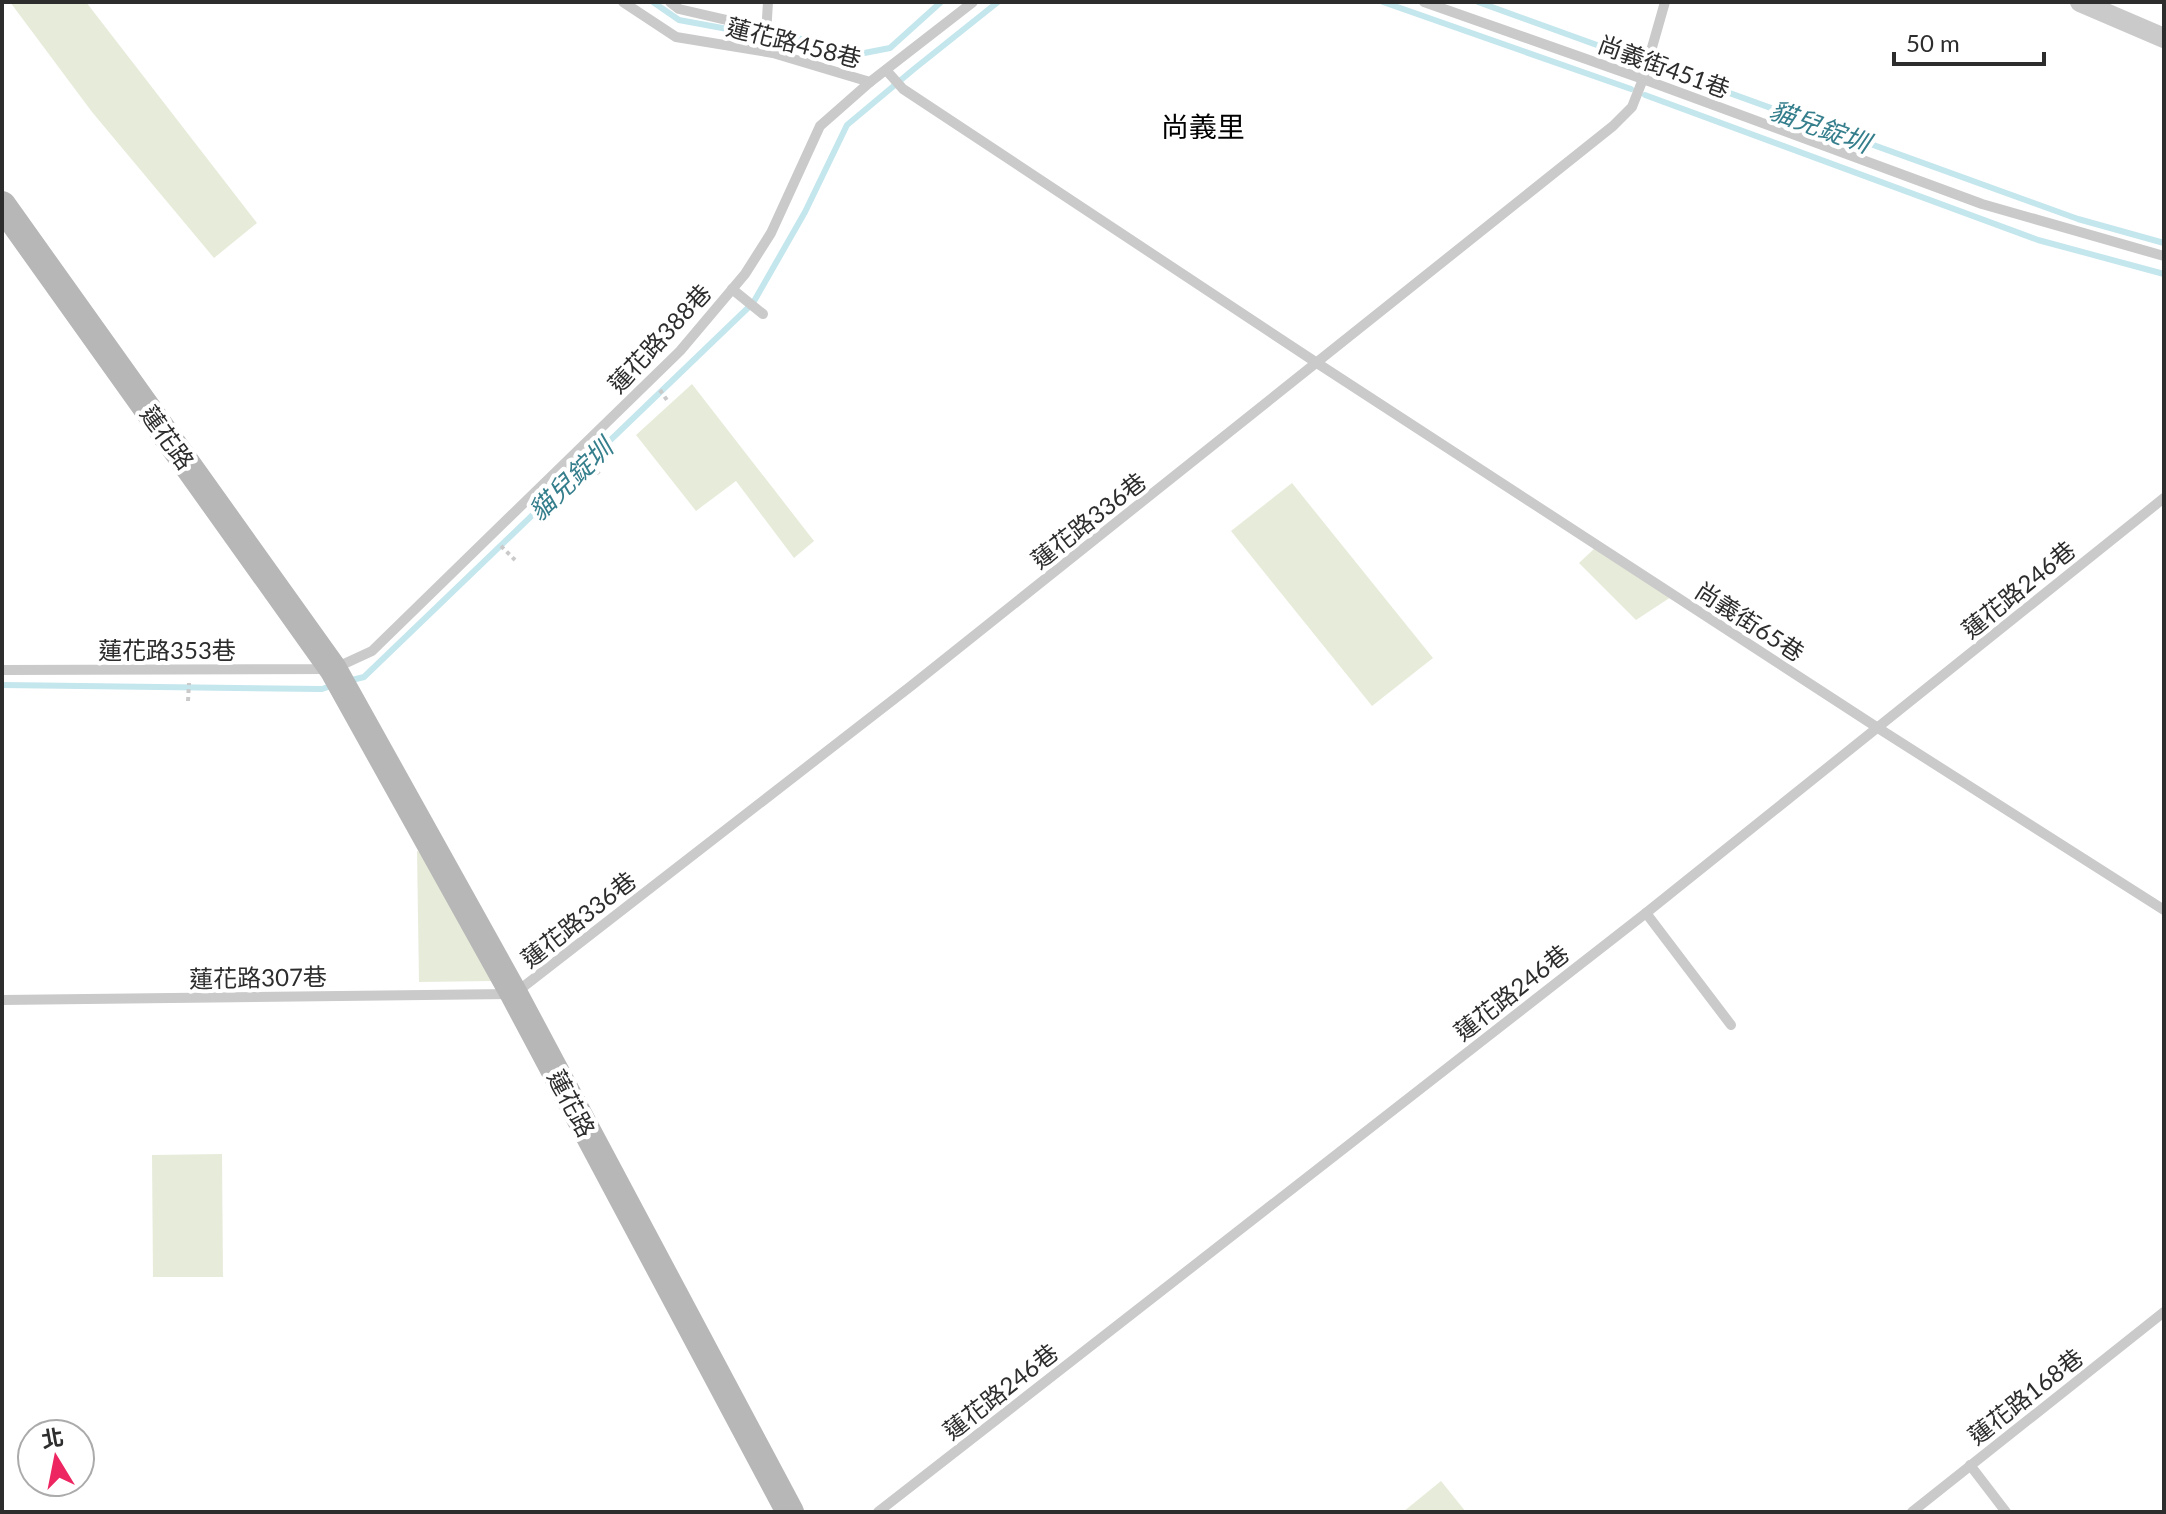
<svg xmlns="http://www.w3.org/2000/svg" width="2166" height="1514" font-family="Lato,'Noto Sans TC',sans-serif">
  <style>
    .green { fill: #e7ecda }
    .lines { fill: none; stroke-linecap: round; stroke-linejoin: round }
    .stream { stroke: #c4e6ed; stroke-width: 6 }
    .path { stroke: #cacaca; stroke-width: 4; stroke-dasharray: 4 4; stroke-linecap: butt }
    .lane { stroke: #cacaca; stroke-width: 10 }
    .street { stroke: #cacaca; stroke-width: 20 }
    .secondary { stroke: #b7b7b7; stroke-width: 28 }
    .labels { text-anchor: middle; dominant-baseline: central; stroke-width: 8; stroke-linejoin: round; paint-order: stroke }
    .street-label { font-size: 24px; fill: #2d2d2d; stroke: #fff }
    .water-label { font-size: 26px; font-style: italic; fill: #357e8c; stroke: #fff }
    .quarter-label { font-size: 28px; fill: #000; stroke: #fff }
  </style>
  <rect width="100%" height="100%" fill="#fff"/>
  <g class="green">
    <polygon points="10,2 86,2 257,223 214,258 92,112"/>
    <polygon points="692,384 814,541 794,558 736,481 696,511 636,435"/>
    <polygon points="1292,483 1433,658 1372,706 1231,531"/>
    <polygon points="1595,548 1671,597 1636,620 1579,563"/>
    <polygon points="417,851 426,855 492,981 419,982"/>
    <polygon points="222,1154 223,1277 153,1277 152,1155"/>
    <polygon points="1441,1481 1466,1512 1403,1512"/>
  </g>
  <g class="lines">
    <g class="stream">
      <polyline points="653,2 679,20 749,33"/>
      <polyline points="1383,2 1631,89"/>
      <polyline points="1478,2 2078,219 2164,243"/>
      <polyline points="782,33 854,55 890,48 941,2"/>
      <polyline points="1645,95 2038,240 2164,274"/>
      <polyline points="348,681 364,677 753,303 805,212 847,125 914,69 998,2"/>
      <polyline points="2,685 322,689 334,685"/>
    </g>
    <g class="path">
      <polyline points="660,390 669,403"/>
      <polyline points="588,460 599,474"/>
      <polyline points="501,546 515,560"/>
      <polyline points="188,701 189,683"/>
    </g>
    <g class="lane">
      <polyline points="623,2 676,37 773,53 870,82"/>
      <polyline points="670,2 679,9 766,29"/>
      <polyline points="1424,2 1643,79 1982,204 2164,256"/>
      <polyline points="765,51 768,2"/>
      <polyline points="886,70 903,89 1317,363 1878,728 2164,910"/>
      <polyline points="732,289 763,314"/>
      <polyline points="2,670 333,669 372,651 680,351 745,274 771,233 820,126 870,82 973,2"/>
      <polyline points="1646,913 1731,1025"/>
      <polyline points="2,1000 514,994 911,686 1613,126 1632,107 1643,79 1665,2"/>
      <polyline points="1970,1465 2006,1512"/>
      <polyline points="878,1512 1646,913 2164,498"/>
      <polyline points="1912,1512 2164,1312"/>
    </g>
    <polyline class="street" points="2080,2 2164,38"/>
    <polyline class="secondary" points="2,205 333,669 514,994 790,1512"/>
  </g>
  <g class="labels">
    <g class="street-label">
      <text transform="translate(794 42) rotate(14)">蓮花路458巷</text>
      <text transform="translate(1664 66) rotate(20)">尚義街451巷</text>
      <text transform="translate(659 338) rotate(-47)">蓮花路388巷</text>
      <text transform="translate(168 437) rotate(54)">蓮花路</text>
      <text transform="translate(1088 520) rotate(-38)">蓮花路336巷</text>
      <text transform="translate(2018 589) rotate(-39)">蓮花路246巷</text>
      <text transform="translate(1750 621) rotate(33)">尚義街65巷</text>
      <text x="167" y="649">蓮花路353巷</text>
      <text transform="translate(578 919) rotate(-38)">蓮花路336巷</text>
      <text transform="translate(258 977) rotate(-1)">蓮花路307巷</text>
      <text transform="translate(1511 992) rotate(-38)">蓮花路246巷</text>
      <text transform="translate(572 1103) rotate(62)">蓮花路</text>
      <text transform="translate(1000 1391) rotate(-38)">蓮花路246巷</text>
      <text transform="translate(2025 1396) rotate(-38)">蓮花路168巷</text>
    </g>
    <g class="water-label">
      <text transform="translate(1820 126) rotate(20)">貓兒錠圳</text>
      <text transform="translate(570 479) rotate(-44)">貓兒錠圳</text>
    </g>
    <g class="quarter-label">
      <text x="1203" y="126">尚義里</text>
    </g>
  </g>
  <rect width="2166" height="1514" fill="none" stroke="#2d2d2d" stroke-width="8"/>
  <g transform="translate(56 1458) rotate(350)"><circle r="38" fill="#ffffff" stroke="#ababab" stroke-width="2"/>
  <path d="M0-6L14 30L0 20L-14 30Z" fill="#ed2661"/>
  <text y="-12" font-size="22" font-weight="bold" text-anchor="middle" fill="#2d2d2d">北</text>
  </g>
  <path d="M1894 52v12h150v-12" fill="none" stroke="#2d2d2d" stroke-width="4"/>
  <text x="1906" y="52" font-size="24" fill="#2d2d2d" stroke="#ffffff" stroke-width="6" paint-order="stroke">50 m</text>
</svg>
